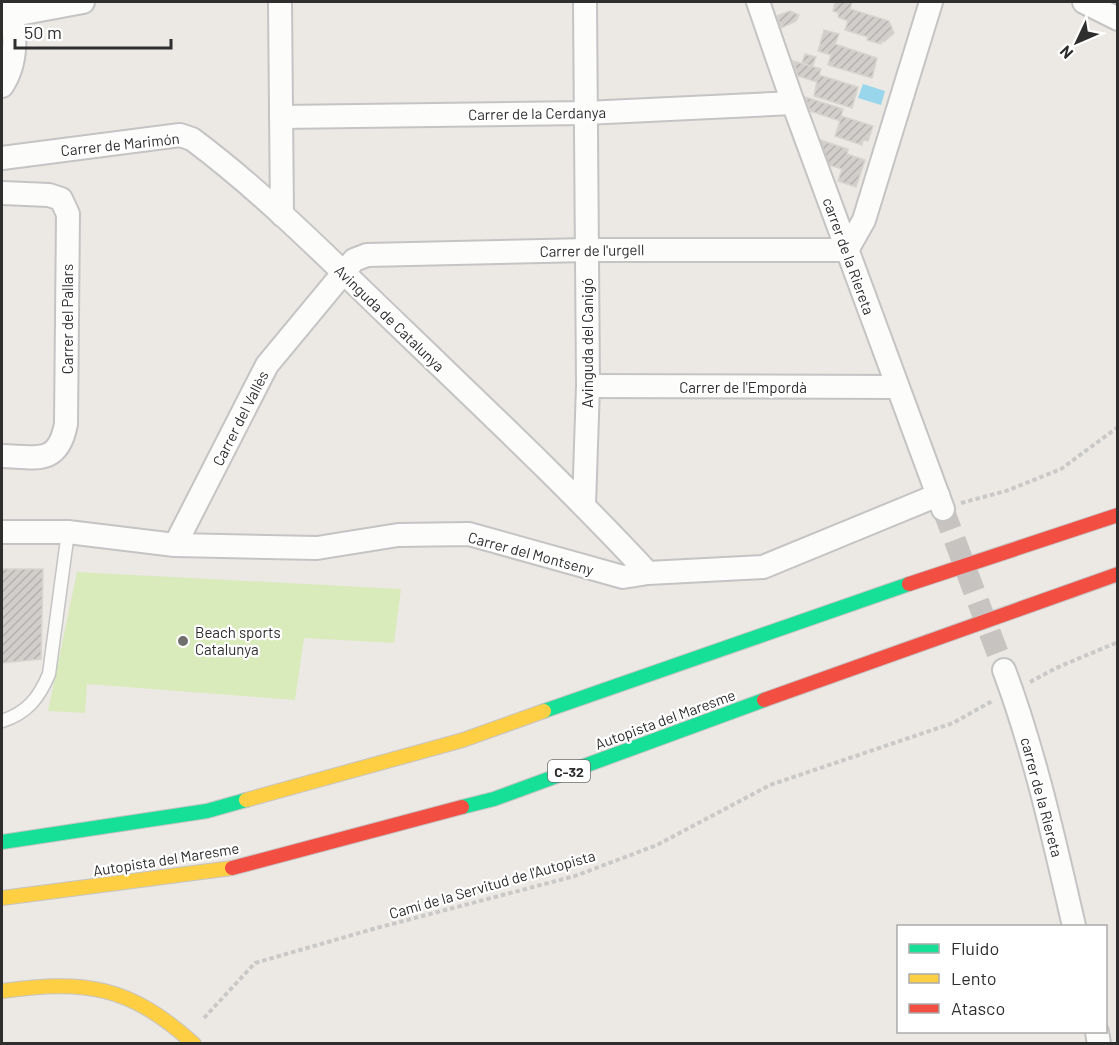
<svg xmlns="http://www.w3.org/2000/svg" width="1119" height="1045" font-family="Barlow,sans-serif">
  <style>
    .pitch { fill: #d9eabb }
    .water { fill: #99d6ec }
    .building { fill: url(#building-hatch); stroke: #d7d4d0; stroke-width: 1.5 }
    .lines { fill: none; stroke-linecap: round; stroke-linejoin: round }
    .street-tunnel { stroke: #c6c3c0; stroke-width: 22; stroke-dasharray: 22 11; stroke-linecap: butt }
    .lane-casing { stroke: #c5c4c5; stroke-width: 15 }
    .street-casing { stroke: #c5c4c5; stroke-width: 26 }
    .fast-casing { stroke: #c5c4c5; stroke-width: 16 }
    .slow-casing { stroke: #c5c4c5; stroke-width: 16 }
    .jam-casing { stroke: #c5c4c5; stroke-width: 16 }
    .path { stroke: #c9c9c8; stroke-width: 4; stroke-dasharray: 4.5 3; stroke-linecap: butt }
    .lane { stroke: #fcfcfb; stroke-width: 12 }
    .street { stroke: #fcfcfb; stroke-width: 22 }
    .fast { stroke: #16e098; stroke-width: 14 }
    .slow { stroke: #ffcf43; stroke-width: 14 }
    .jam { stroke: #f24e42; stroke-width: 14 }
    .poi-dot { fill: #706f6e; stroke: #fff; stroke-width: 2 }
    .labels { text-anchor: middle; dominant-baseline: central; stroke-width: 4.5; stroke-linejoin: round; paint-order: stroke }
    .shield { fill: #fff; stroke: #6d6d6d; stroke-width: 1.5 }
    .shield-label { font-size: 14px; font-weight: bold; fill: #2e2e2e }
    .street-label { font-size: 15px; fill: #2e2e2e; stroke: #fff }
    .poi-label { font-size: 15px; fill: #2e2e2e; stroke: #fff; text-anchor: start }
  </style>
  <defs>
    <pattern id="building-hatch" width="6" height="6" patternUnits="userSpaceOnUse" patternTransform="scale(1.5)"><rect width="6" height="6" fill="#d1cecb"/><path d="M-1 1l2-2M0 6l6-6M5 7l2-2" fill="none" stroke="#b4b1af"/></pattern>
  </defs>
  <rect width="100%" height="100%" fill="#ece8e4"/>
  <polygon class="pitch" points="77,572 401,589 394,643 304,638 295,700 87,684 85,713 48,711"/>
  <polygon class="water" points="863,84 885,91 881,105 858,98"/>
  <g class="building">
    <polygon points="835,2 852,2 850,9 889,21 894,33 884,42 881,41 881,44 867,40 868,37 845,30 848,21 838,17 839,13 833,11"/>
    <polygon points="790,11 799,15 796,21 781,28 777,16"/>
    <polygon points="824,30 839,34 835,44 877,58 872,78 828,65 831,55 818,51"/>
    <polygon points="805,54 816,57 812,67 802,63"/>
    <polygon points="793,61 821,69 819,75 858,87 852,108 814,96 817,82 798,76"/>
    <polygon points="805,97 843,109 841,116 873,126 868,141 863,140 862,145 835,136 840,121 810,111"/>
    <polygon points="820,140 848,149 847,154 865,160 856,187 838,181 842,169 829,165"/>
    <polygon points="2,569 43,569 41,659 2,663"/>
  </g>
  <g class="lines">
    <polyline class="street-tunnel" points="943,509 1004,670"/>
    <g class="lane-casing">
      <path id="lane" d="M2,721C27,713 39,698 49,674L68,532"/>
    </g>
    <g class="street-casing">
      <g id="street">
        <polyline points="280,2 282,215"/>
        <polyline points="758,2 793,103 943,509"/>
        <polyline points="1084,2 1118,19"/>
        <polyline points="13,15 83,2"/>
        <path d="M2,86C19,61 15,30 10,2"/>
        <polyline points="281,117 585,113 793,103"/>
        <path d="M2,158L180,135L192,139C267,195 334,264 402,329C485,409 569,488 648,573"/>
        <path d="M2,193L49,195L61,199L68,214L66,424C58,466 36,457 2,456"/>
        <polyline points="847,250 864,220 931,2"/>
        <polyline points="588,386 897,387"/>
        <polyline points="584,505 588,386 585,2"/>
        <polyline points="2,532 68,532 175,545 317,548 398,535 469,534 623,577 648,573 763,567 938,495"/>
        <polyline points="175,545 267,365 354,260 367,255 588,250 847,250"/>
        <path d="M1004,670C1035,753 1054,840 1074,926"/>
        <polyline points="1097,1032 1099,1044"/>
      </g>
    </g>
    <g class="fast-casing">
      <g id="fast">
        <polyline points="544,711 909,584"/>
        <polyline points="462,807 494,799 764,700"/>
        <polyline points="2,842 207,811 246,800"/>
      </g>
    </g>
    <g class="slow-casing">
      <g id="slow">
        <polyline points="246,800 463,740 544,711"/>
        <polyline points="2,898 232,868"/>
        <path d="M2,991C86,980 129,985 194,1044"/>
      </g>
    </g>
    <g class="jam-casing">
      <g id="jam">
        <polyline points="909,584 1118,515"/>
        <polyline points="764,700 1118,574"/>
        <polyline points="232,868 462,807"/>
      </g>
    </g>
    <g class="path">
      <polyline points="961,503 1006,491 1061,469 1118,427"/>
      <polyline points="1030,682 1056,668 1118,642"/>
      <polyline points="204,1018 255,963 373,929 575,876 657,845 770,785 953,723 994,700"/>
    </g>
    <use href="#lane" class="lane"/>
    <use href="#street" class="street"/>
    <use href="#fast" class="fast"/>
    <use href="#slow" class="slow"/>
    <use href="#jam" class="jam"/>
  </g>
  <circle class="poi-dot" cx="183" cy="641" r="6"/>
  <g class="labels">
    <rect class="shield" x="548" y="760" width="42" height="22" rx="4.5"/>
    <g class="shield-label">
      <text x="569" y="771">C-32</text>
    </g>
    <g class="street-label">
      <text transform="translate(537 113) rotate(-1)">Carrer de la Cerdanya</text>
      <text transform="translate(120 144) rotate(-6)">Carrer de Marimón</text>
      <text transform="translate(592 250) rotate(-1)">Carrer de l'urgell</text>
      <text transform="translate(849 256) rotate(70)">carrer de la Riereta</text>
      <text transform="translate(390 318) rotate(44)">Avinguda de Catalunya</text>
      <text transform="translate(67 319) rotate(-90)">Carrer del Pallars</text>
      <text transform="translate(587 343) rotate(-90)">Avinguda del Canigó</text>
      <text x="743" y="387">Carrer de l'Empordà</text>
      <text transform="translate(240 418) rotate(-63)">Carrer del Vallès</text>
      <text transform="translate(531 553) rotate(15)">Carrer del Montseny</text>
      <text transform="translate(665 719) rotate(-20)">Autopista del Maresme</text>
      <text transform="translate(1042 797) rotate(75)">carrer de la Riereta</text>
      <text transform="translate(166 859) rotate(-9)">Autopista del Maresme</text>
      <text transform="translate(492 884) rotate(-16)">Camí de la Servitud de l'Autopista</text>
    </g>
    <g class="poi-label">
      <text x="195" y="632">Beach sports<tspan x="195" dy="17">Catalunya</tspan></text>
    </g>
  </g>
  <rect width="1119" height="1045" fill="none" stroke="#2e2e2e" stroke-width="6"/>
  <rect x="897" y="925" width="210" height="108" fill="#ffffff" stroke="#ababab" stroke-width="1.5"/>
  <rect x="909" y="944" width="30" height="9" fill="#16e098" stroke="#ababab" stroke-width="1.5"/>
  <text x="951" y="955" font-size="18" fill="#2e2e2e">Fluido</text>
  <rect x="909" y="974" width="30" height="9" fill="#ffcf43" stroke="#ababab" stroke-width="1.5"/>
  <text x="951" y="985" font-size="18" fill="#2e2e2e">Lento</text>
  <rect x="909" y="1004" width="30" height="9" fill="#f24e42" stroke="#ababab" stroke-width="1.5"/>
  <text x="951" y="1015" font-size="18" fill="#2e2e2e">Atasco</text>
  <g transform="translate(1077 42) rotate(226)" stroke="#ffffff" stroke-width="4.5" paint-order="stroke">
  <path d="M0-4.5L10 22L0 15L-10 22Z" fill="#2e2e2e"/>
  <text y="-9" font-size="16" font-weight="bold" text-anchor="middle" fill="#2e2e2e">N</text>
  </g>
  <path d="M15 39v9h156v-9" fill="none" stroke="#2e2e2e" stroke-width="3"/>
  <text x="24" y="39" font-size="18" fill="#2e2e2e" stroke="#ffffff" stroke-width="4.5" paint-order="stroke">50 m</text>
</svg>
